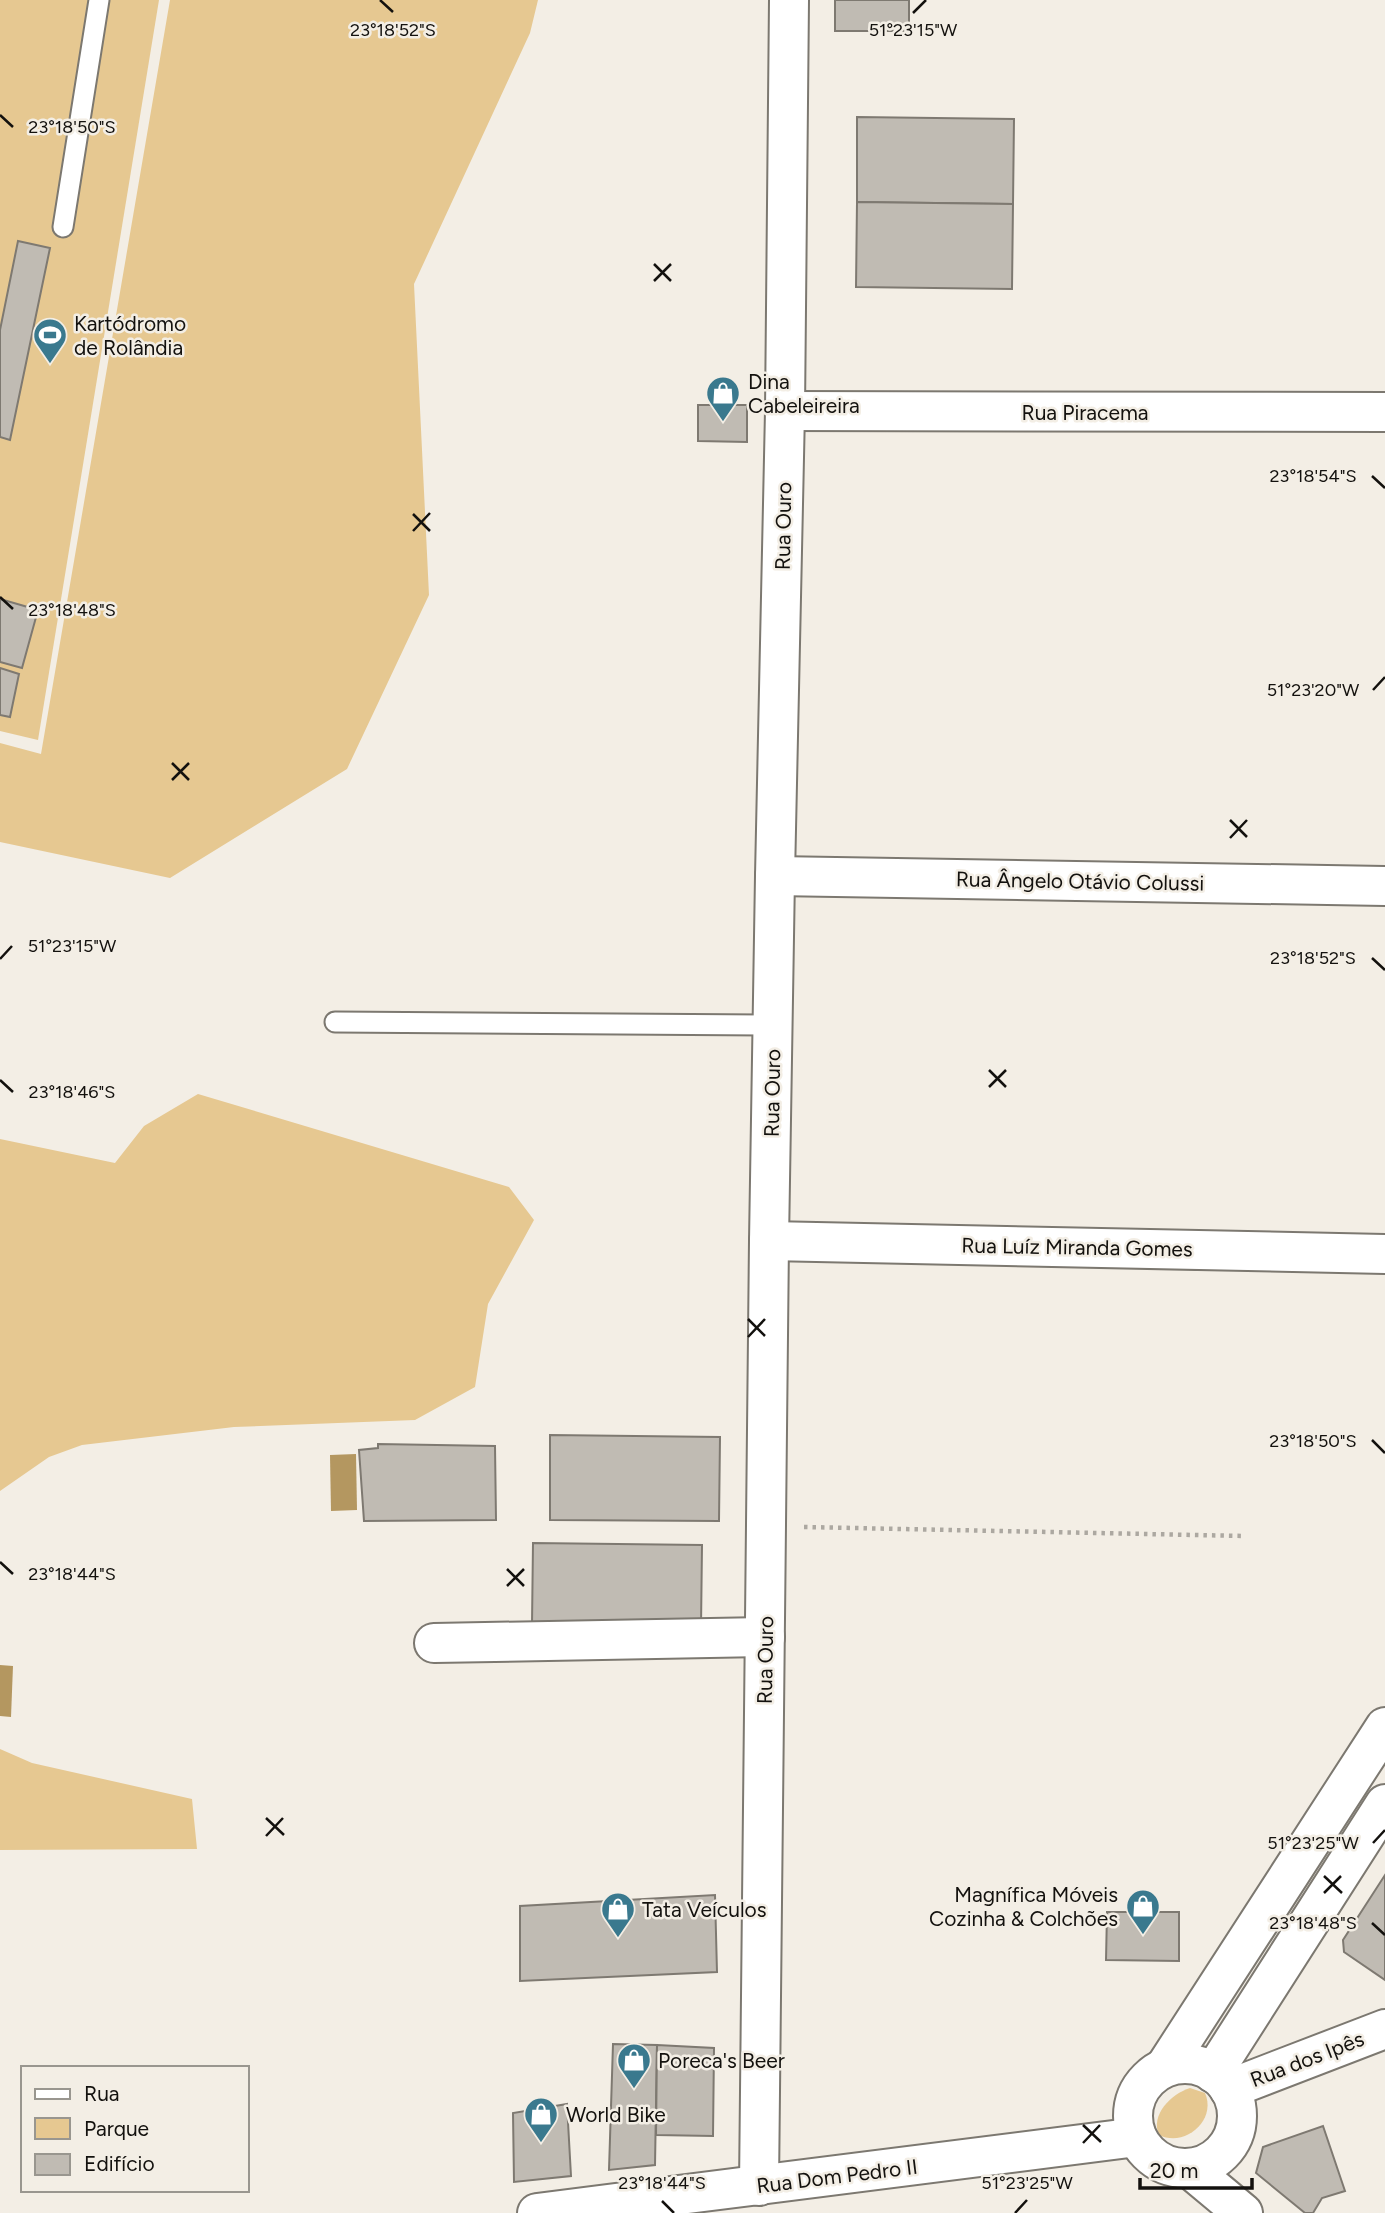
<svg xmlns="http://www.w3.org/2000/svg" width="1385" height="2213" font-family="Figtree,sans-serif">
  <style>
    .green { fill: #e6c891 }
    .water { fill: #b49760 }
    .building { fill: #c0bbb3; stroke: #7e7971; stroke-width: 2 }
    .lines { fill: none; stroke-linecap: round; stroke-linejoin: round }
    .lane-casing { stroke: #7c7870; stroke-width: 23 }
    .street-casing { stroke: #7c7870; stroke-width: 42 }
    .secondary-casing { stroke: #7c7870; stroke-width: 42 }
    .path { stroke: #aca8a1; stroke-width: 4.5; stroke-dasharray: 3.5 5; stroke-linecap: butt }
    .lane { stroke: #fff; stroke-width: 19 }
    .street { stroke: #fff; stroke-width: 38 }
    .secondary { stroke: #fff; stroke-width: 38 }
    .ticks { fill: none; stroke: #13110e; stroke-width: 2.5 }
    .labels { text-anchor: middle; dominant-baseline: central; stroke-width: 5; stroke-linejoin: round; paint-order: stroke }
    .poi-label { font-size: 21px; fill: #13110e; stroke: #f3eee5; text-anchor: start }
    .street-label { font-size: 21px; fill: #13110e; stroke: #f3eee5 }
    .ticks-label { font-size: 18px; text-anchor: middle; fill: #13110e; stroke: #f3eee5; stroke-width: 5; stroke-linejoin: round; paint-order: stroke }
  </style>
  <rect width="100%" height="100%" fill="#f3eee5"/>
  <g class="green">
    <polygon points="0,0 159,0 38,740 0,731"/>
    <polygon points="170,0 538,0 530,33 414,284 429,595 347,769 170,878 0,842 0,743 41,754"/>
    <polygon points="198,1094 509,1187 534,1220 488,1304 475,1387 415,1420 234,1427 82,1445 49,1457 0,1491 0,1139 115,1163 144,1126"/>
    <polygon points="0,1749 32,1763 192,1799 197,1849 0,1850"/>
    <path d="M1190,2088L1205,2093C1217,2120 1185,2148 1159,2135C1150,2115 1171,2094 1190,2088Z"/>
  </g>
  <g class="water">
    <polygon points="356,1454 357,1510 331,1511 330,1455"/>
    <polygon points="0,1665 13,1666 11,1717 0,1716"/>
  </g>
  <g class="building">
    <rect x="835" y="0" width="74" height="31"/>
    <polygon points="857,117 1014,119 1013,204 857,202"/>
    <polygon points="857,202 1013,204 1012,289 856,287"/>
    <polygon points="18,241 50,248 10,440 0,437 0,330"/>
    <polygon points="698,405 747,405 747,442 698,441"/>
    <polygon points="0,599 38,610 22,668 0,662"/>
    <polygon points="0,668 19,674 10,717 0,715"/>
    <polygon points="550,1435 720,1437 719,1521 550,1520"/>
    <polygon points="378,1444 495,1446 496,1520 364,1521 359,1450 378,1448"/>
    <polygon points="533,1543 702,1545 701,1627 532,1624"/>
    <polygon points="1385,1875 1385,1980 1344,1952 1343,1940"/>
    <polygon points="715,1895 717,1972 520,1981 520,1906"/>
    <polygon points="1107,1912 1179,1912 1179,1961 1106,1960"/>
    <polygon points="613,2044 657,2045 655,2165 609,2170"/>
    <polygon points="657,2045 714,2048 713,2136 656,2135"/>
    <polygon points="567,2104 571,2176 514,2182 513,2113"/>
    <polygon points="1323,2126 1345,2191 1322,2198 1313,2213 1305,2213 1256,2173 1263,2147"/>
  </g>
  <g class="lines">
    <g class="lane-casing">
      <g id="lane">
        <polyline points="63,227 99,0"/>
        <polyline points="335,1022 773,1025"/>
      </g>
    </g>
    <g class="street-casing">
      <g id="street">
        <polyline points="785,411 1385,412"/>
        <polyline points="775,876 1385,886"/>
        <polyline points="769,1241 1385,1254"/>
        <polyline points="434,1643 765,1637"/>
        <polyline points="1229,2089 1385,2029"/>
        <polyline points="759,2186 769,1241 775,876 785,411 789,0"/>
      </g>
    </g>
    <g class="secondary-casing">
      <g id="secondary">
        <circle cx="1185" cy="2116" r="52"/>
        <polyline points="1165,2067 1385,1727"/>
        <polyline points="1213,2073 1385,1804"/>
        <polyline points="1189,2168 1243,2213"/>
        <polyline points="537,2213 1137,2137"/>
      </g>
    </g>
    <polyline class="path" points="804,1527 1244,1536"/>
    <use href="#lane" class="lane"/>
    <use href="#street" class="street"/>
    <use href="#secondary" class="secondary"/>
  </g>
  <path class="ticks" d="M380,0L393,12M913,13L926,0M0,115L13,127M654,264L671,281M654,281L671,264M1372,476L1385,488M413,514L430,531M413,531L430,513M0,597L13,609M1373,690L1385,677M172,763L189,780M172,780L189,763M1230,820L1247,837M1230,838L1247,820M1372,958L1385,970M0,959L12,946M989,1070L1006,1087M0,1080L13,1092M989,1087L1006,1070M748,1319L765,1336M748,1337L765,1319M1372,1440L1385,1453M0,1562L13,1574M507,1569L524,1586M507,1586L524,1569M266,1818L284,1835M266,1836L283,1818M1373,1843L1385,1830M1324,1876L1342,1893M1324,1893L1341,1876M1372,1923L1385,1935M1083,2125L1101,2142M1083,2143L1100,2125M662,2201L674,2213M1015,2213L1027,2200"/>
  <defs>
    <g id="stadium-pin" transform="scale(1.75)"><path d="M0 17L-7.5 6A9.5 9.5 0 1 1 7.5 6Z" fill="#3a798e" stroke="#f3eee5"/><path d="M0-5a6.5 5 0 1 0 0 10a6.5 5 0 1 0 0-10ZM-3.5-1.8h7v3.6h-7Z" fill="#fff"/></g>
    <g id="shop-pin" transform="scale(1.75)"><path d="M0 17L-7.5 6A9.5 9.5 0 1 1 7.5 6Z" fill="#3a798e" stroke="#f3eee5"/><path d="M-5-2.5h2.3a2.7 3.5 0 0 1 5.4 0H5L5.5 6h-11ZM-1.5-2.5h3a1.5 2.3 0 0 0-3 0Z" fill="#fff"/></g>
  </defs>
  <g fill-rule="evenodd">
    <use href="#stadium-pin" x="50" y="335"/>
    <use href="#shop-pin" x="723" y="393"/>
    <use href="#shop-pin" x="1143" y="1906"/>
    <use href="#shop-pin" x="618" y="1909"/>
    <use href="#shop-pin" x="634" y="2060"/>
    <use href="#shop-pin" x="541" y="2114"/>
  </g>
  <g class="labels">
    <g class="poi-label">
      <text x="74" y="323">Kartódromo<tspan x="74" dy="24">de Rolândia</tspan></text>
      <text x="748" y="381">Dina<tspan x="748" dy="24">Cabeleireira</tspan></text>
      <text x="1118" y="1894" text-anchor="end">Magnífica Móveis<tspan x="1118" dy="24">Cozinha &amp; Colchões</tspan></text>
      <text x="642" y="1909">Tata Veículos</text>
      <text x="658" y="2060">Poreca's Beer</text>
      <text x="566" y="2114">World Bike</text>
    </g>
    <g class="street-label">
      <text x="1085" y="412">Rua Piracema</text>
      <text transform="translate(783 526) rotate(-89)">Rua Ouro</text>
      <text transform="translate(1080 881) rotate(1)">Rua Ângelo Otávio Colussi</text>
      <text transform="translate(772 1093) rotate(-89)">Rua Ouro</text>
      <text transform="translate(1077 1247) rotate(1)">Rua Luíz Miranda Gomes</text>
      <text transform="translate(765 1660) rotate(-89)">Rua Ouro</text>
      <text transform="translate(1307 2059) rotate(-21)">Rua dos Ipês</text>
      <text transform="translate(837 2176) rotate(-7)">Rua Dom Pedro II</text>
    </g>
  </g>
  <g class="ticks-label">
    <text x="393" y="36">23°18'52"S</text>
    <text x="913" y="36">51°23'15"W</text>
    <text x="72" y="133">23°18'50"S</text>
    <text x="1313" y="482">23°18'54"S</text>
    <text x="72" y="616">23°18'48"S</text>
    <text x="1313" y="696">51°23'20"W</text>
    <text x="72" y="952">51°23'15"W</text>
    <text x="1313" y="964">23°18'52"S</text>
    <text x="72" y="1098">23°18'46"S</text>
    <text x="1313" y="1447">23°18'50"S</text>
    <text x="72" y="1580">23°18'44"S</text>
    <text x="1313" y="1849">51°23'25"W</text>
    <text x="1313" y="1929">23°18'48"S</text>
    <text x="1027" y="2189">51°23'25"W</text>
    <text x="662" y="2189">23°18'44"S</text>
  </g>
  <rect x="21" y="2066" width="228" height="126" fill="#f3eee5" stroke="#99968f" stroke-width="2"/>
  <rect x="35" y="2089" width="35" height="10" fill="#ffffff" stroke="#99968f" stroke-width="2"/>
  <text x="84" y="2101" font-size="21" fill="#13110e">Rua</text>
  <rect x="35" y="2118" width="35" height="21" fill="#e6c891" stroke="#99968f" stroke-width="2"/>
  <text x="84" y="2136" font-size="21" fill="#13110e">Parque</text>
  <rect x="35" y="2154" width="35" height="21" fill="#c0bbb3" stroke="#99968f" stroke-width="2"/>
  <text x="84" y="2171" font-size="21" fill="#13110e">Edifício</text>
  <path d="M1140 2178v10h112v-10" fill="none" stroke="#13110e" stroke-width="3.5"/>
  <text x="1150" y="2178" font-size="21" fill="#13110e" stroke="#f3eee5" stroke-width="5" paint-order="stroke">20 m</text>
</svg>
